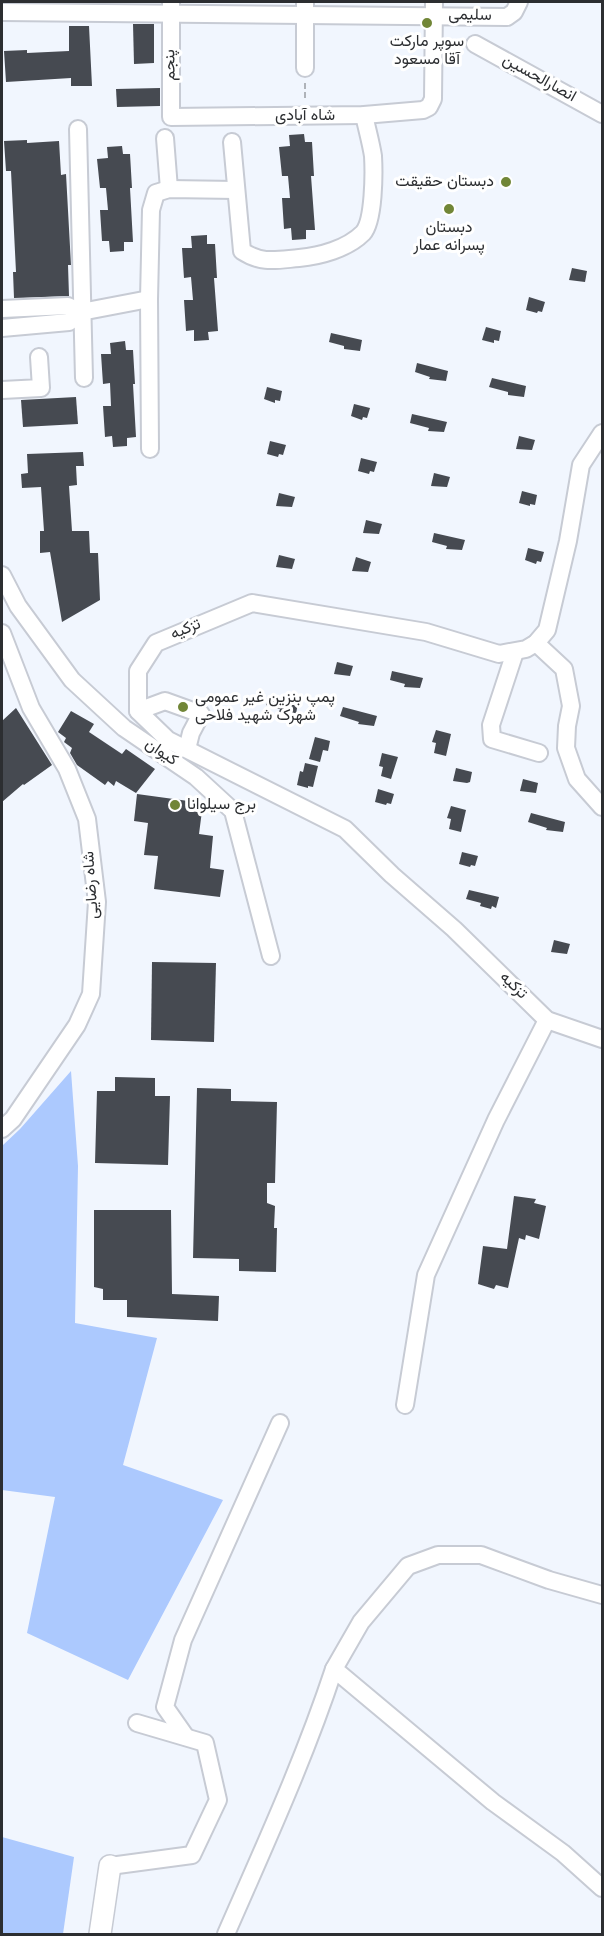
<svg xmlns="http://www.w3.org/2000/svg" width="604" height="1936" font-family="Georgia,Vazirmatn,serif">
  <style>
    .green { fill: #acc9fe }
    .building { fill: #464a51 }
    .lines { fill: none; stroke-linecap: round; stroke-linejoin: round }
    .minor-casing { stroke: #c7cbd4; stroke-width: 20 }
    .major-casing { stroke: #c7cbd4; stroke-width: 24 }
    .path { stroke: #afb3b9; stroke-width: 2; stroke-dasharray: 6 3; stroke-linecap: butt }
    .minor { stroke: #fff; stroke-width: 16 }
    .major { stroke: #fff; stroke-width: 21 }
    .poi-dot { fill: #718637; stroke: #fff; stroke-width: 2 }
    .labels { text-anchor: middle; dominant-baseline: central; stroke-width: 6; stroke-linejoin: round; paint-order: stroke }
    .street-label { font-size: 16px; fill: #2c2e31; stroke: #fff }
    .poi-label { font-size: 16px; fill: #2c2e31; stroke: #fff }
  </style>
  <rect width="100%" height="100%" fill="#f1f6fe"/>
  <g class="green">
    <polygon points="71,1071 78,1166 75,1323 157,1338 123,1465 223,1500 128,1680 27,1633 55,1497 2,1490 2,1146 20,1129"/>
    <polygon points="2,1837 74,1857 63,1934 2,1934"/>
  </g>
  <g class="building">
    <polygon points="133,24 154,24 154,63 134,64"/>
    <polygon points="69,26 89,26 92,86 71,86 71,78 6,82 4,51 27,50 27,53 69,51"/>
    <polygon points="160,88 160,106 117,107 116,89"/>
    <polygon points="304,134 305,142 312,142 314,176 311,176 315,230 306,230 306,239 292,240 291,228 284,229 282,198 290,198 288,176 282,176 279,147 290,146 289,135"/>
    <polygon points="27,140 27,143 59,141 61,175 66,174 71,265 68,265 69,296 14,298 13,272 16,272 11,171 6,171 4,141"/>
    <polygon points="122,146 123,154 130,154 132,188 130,188 133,242 124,242 124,251 110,252 109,241 102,241 100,210 108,210 106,188 100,188 97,159 108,158 107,147"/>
    <polygon points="207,235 207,244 215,244 217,278 214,278 218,331 208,332 209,340 194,341 194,330 186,331 184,300 193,300 191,277 184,278 182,248 192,248 191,236"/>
    <polygon points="572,268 587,271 585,282 569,280"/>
    <polygon points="529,297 545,302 542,312 538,311 537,313 526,310"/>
    <polygon points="486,327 501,331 499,341 494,340 494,343 482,340"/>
    <polygon points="331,333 362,340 360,351 344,349 344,346 329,342"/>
    <polygon points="125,341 126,350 133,350 135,384 133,384 136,437 127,438 127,446 113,447 112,436 105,437 103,406 111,406 110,383 103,384 101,354 111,354 110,343"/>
    <polygon points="417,363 448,371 446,381 429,379 430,377 415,372"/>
    <polygon points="492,378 526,386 524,397 508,395 508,392 489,387"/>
    <polygon points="267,387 282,391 280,401 275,400 275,403 264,399"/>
    <polygon points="76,397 78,424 23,427 21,400"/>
    <polygon points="354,404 370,408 367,418 363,417 362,420 351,416"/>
    <polygon points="412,414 447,422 444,432 428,431 429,428 410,423"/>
    <polygon points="519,436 535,440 532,450 516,449"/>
    <polygon points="270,441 286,445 283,455 279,454 278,457 267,454"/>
    <polygon points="83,452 84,466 76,466 77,485 69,486 72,531 89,531 90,553 98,553 100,600 62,622 50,552 40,553 40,531 44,531 41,487 22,488 21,474 28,473 27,454"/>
    <polygon points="361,458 377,462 374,472 370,471 369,474 358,471"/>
    <polygon points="434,473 450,477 447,487 431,486"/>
    <polygon points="522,491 537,495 535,505 530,504 530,506 519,503"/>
    <polygon points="279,493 295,497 292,507 276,506"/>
    <polygon points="366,520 382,524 379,534 363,533"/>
    <polygon points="434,533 465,540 462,550 446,549 447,546 432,542"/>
    <polygon points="528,548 544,552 541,562 537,561 536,564 525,560"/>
    <polygon points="279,555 295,559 292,569 276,567"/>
    <polygon points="356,557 371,562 368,572 352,571"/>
    <polygon points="337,662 353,666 350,676 334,674"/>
    <polygon points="392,671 423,678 420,688 404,687 405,684 390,680"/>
    <polygon points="268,696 298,703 296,714 291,712 291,715 279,712 280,709 266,705"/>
    <polygon points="343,707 377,716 374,726 358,724 359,722 340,716"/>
    <polygon points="16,708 52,765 24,785 23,784 2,802 2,721"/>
    <polygon points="71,711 94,724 89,732 122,754 126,749 155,769 136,793 116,781 114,786 108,781 105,785 77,765 70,753 72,748 64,742 66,738 58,732"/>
    <polygon points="436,730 451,734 446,756 434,753 436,743 432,742"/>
    <polygon points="315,737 330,741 328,751 323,750 320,762 309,759"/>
    <polygon points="382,753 398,757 391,779 381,776 383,767 379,766"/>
    <polygon points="305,763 318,766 313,787 308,786 308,788 297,785 300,771 303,772"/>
    <polygon points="456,768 472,772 470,782 467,783 453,781"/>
    <polygon points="523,779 538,783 536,793 520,791"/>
    <polygon points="378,789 394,794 391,804 387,803 386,805 375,802"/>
    <polygon points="137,794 203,803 199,834 213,836 210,868 224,870 220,897 154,889 158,856 144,855 148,823 134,821"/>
    <polygon points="451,806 466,810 461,832 449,829 451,819 447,818"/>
    <polygon points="531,813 565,822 563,832 546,830 547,828 528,822"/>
    <polygon points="462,852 478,856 475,866 471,865 470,867 459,864"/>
    <polygon points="469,890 499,897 496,908 492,906 491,909 480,906 481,903 466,899"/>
    <polygon points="554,940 570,944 567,954 551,952"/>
    <polygon points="152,962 216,963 214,1042 151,1040"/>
    <polygon points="115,1077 155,1078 155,1096 170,1096 168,1165 95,1163 97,1091 115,1091"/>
    <polygon points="197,1088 231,1089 231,1101 277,1102 275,1183 267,1183 267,1203 275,1206 274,1228 277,1228 276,1272 239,1271 239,1259 193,1258"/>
    <polygon points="514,1196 536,1199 534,1203 546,1206 539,1239 526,1235 525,1240 519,1238 508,1288 496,1285 494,1289 478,1284 483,1246 507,1249"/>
    <polygon points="94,1210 171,1210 172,1294 219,1296 218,1321 127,1317 127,1300 103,1300 103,1289 94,1287"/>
  </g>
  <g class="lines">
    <g class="minor-casing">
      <g id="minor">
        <polyline points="171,2 171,117 364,115 423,110 429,107 433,99 434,2"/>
        <polyline points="305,2 305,68"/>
        <polyline points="2,12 507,17 514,12 519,2"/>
        <polyline points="475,44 602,114"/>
        <polyline points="78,129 84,378"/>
        <polyline points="165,138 169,189"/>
        <path d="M232,142L242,251C262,264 276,260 299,258C320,256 347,249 363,233C374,221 374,173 373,156C371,143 367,129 364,115"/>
        <polyline points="2,309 68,306 81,312"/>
        <polyline points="2,328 69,322 81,312 149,299"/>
        <polyline points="2,390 41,388 39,357"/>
        <polyline points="602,433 581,465 568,541 547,630 536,643 526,649 499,654 426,632 252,603 156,643 138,671 138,711 168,740 345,829 392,875 454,929 547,1020 602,1039"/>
        <polyline points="150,449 149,299 151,210 156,193 169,189 236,190"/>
        <polyline points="2,575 18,606 72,680 124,728 196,777 233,811 271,956"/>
        <polyline points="2,633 31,708 67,769 87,819 97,902 91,994 77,1025 13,1119 2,1129"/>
        <polyline points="536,643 564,669 571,706 567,726 566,748 577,779 602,807"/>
        <polyline points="515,652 491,725 492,739 539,753"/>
        <polyline points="138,711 165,701 201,714 191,733 187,749"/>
        <polyline points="405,1405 426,1275 496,1120 547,1020"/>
        <polyline points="602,1595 549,1580 481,1555 438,1555 408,1566 361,1622 334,1669 493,1802 563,1853 602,1888"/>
        <polyline points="186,1737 165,1707 183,1640 280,1423"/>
        <polyline points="110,1866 192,1855 218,1800 205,1743 137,1723"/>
        <path d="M226,1934C264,1847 304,1760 334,1669"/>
      </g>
    </g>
    <g class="major-casing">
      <polyline id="major" points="100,1934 110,1866"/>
    </g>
    <polyline class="path" points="305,83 305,101"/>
    <use href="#minor" class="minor"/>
    <use href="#major" class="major"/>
  </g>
  <g class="poi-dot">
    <circle cx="427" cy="23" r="6"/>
    <circle cx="506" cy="182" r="6"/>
    <circle cx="449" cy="209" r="6"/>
    <circle cx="183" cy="707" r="6"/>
    <circle cx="175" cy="805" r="6"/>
  </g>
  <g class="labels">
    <g class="street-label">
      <text transform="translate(470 16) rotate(1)">سلیمی</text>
      <text transform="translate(171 65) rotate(-91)">پنجم</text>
      <text transform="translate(539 79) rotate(29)">انصارالحسین</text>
      <text x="305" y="116">شاه آبادی</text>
      <text transform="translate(186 630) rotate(-23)">تزکیه</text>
      <text transform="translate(161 753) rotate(34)">کیوان</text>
      <text transform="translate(92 885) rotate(-94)">شاه رضایی</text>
      <text transform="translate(513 986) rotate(44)">تزکیه</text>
    </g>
    <g class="poi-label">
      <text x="427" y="42">سوپر مارکت<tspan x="427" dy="18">آقا مسعود</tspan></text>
      <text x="494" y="182" text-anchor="end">دبستان حقیقت</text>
      <text x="449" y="228">دبستان<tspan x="449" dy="18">پسرانه عمار</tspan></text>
      <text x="195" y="698" text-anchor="start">پمپ بنزین غیر عمومی<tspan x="195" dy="18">شهرک شهید فلاحی</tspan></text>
      <text x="187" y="805" text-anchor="start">برج سیلوانا</text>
    </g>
  </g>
  <rect width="604" height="1936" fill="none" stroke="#2c2e31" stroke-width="6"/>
</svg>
